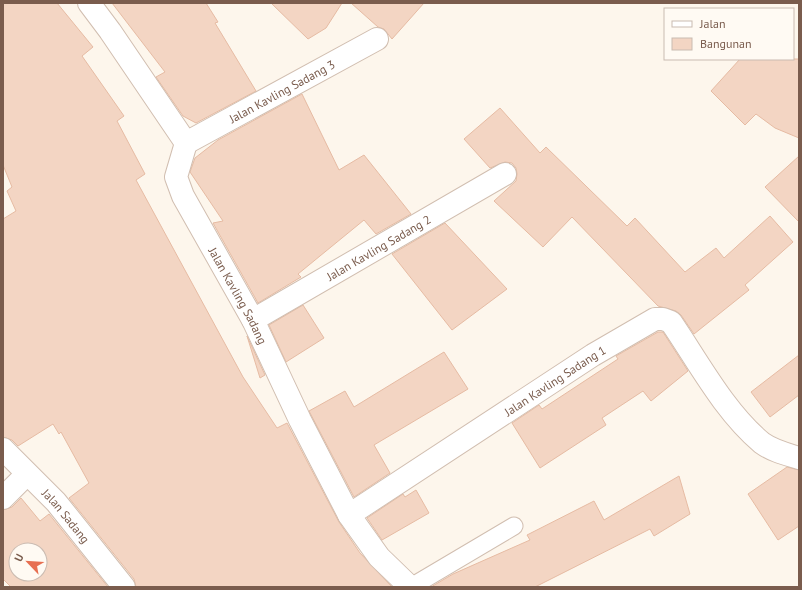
<svg xmlns="http://www.w3.org/2000/svg" width="802" height="590" font-family="'PT Sans',sans-serif">
  <style>
    .building { fill: #f3d5c3; stroke: #e6bba3; fill-rule: evenodd }
    .lines { fill: none; stroke-linecap: round; stroke-linejoin: round }
    .service-casing { stroke: #d1beb0; stroke-width: 19 }
    .minor-casing { stroke: #d1beb0; stroke-width: 24 }
    .service { stroke: #fff; stroke-width: 17 }
    .minor { stroke: #fff; stroke-width: 22 }
    .labels { text-anchor: middle; dominant-baseline: central; stroke-width: 3; stroke-linejoin: round; paint-order: stroke }
    .street-label { font-size: 12px; fill: #7a5c4d; stroke: #fffaf3 }
  </style>
  <rect width="100%" height="100%" fill="#fdf6ec"/>
  <g class="building">
    <polygon points="3,3 57,3 93,47 82,56 124,116 117,121 145,174 136,180 243,377 277,428 287,423 339,522 360,553 392,587 136,587 134,579 69,498 89,483 61,432 59,434 53,424 18,446 12,440 3,437 3,219 16,211 7,191 12,187 3,165"/>
    <polygon points="112,3 206,3 218,22 215,23 256,91 196,123 183,116 156,77 165,72"/>
    <polygon points="271,3 342,3 326,28 308,39"/>
    <polygon points="351,3 424,3 392,39 384,29 378,27"/>
    <polygon points="740,59 799,59 799,138 775,128 756,114 745,125 711,91"/>
    <polygon points="302,94 339,170 364,155 411,214 376,234 364,220 298,274 301,277 258,303 213,223 223,221 190,172 195,158 218,140"/>
    <polygon points="500,108 540,153 546,147 627,226 635,218 685,272 716,248 724,258 770,216 793,242 745,285 749,290 694,334 681,315 676,311 658,306 572,217 543,247 494,201 516,181 517,174 516,168 512,163 505,162 490,168 464,139"/>
    <polygon points="799,156 799,222 765,187"/>
    <polygon points="445,223 507,289 452,330 392,254"/>
    <polygon points="303,305 324,338 286,362 269,325"/>
    <polygon points="658,332 663,332 688,371 651,401 643,391 602,418 606,425 540,468 512,423 539,405 542,409 618,359 616,356"/>
    <polygon points="247,336 265,375 260,378"/>
    <polygon points="444,352 468,389 374,445 390,473 354,497 309,411 345,391 354,407"/>
    <polygon points="799,355 799,395 770,417 751,392"/>
    <polygon points="787,467 799,470 799,526 778,540 748,494"/>
    <polygon points="679,476 690,514 654,536 650,529 535,587 431,587 453,574 530,540 527,535 594,501 604,520"/>
    <polygon points="416,490 429,513 382,540 367,518 403,494 405,497"/>
    <path d="M21,498L40,521L49,514L108,587H11L3,579V510L12,507ZM16,550H40V574H16Z"/>
  </g>
  <g class="lines">
    <g class="service-casing">
      <polyline id="service" points="411,587 514,526"/>
    </g>
    <g class="minor-casing">
      <g id="minor">
        <path id="s1" d="M89,3L110,31L186,143L176,177L183,196L253,320L300,420L349,515L379,557L410,587"/>
        <path id="s2" d="M186,143L377,39"/>
        <path id="s3" d="M253,320L505,174"/>
        <path id="s4" d="M3,449L56,502L124,587"/>
        <polyline points="3,498 27,474"/>
        <path id="s5" d="M349,515L593,355L655,319H663L671,322C699,363 724,411 762,443C773,451 786,454 799,458"/>
      </g>
    </g>
    <use href="#service" class="service"/>
    <use href="#minor" class="minor"/>
  </g>
  <g class="labels">
    <g class="street-label">
      <text stroke="none"><textPath href="#s2" startOffset="109">Jalan Kavling Sadang 3</textPath></text>
      <text stroke="none"><textPath href="#s3" startOffset="145">Jalan Kavling Sadang 2</textPath></text>
      <text stroke="none"><textPath href="#s1" startOffset="340">Jalan Kavling Sadang</textPath></text>
      <text stroke="none"><textPath href="#s5" startOffset="246">Jalan Kavling Sadang 1</textPath></text>
      <text stroke="none"><textPath href="#s4" startOffset="92">Jalan Sadang</textPath></text>
    </g>
  </g>
  <rect width="802" height="590" fill="none" stroke="#7a5c4d" stroke-width="8"/>
  <rect x="664" y="8" width="130" height="52" fill="#fffaf3" stroke="#cabbb1"/>
  <rect x="672" y="21" width="20" height="6" fill="#ffffff" stroke="#cabbb1"/>
  <text x="700" y="28" font-size="12" fill="#7a5c4d">Jalan</text>
  <rect x="672" y="38" width="20" height="12" fill="#f3d5c3" stroke="#cabbb1"/>
  <text x="700" y="48" font-size="12" fill="#7a5c4d">Bangunan</text>
  <g transform="translate(28 562) rotate(295)"><circle r="19" fill="#fffaf3" stroke="#cabbb1"/>
  <path d="M0-3L7 15L0 10L-7 15Z" fill="#e76f51"/>
  <text y="-6" font-size="11" font-weight="bold" text-anchor="middle" fill="#7a5c4d">U</text>
  </g>
</svg>
